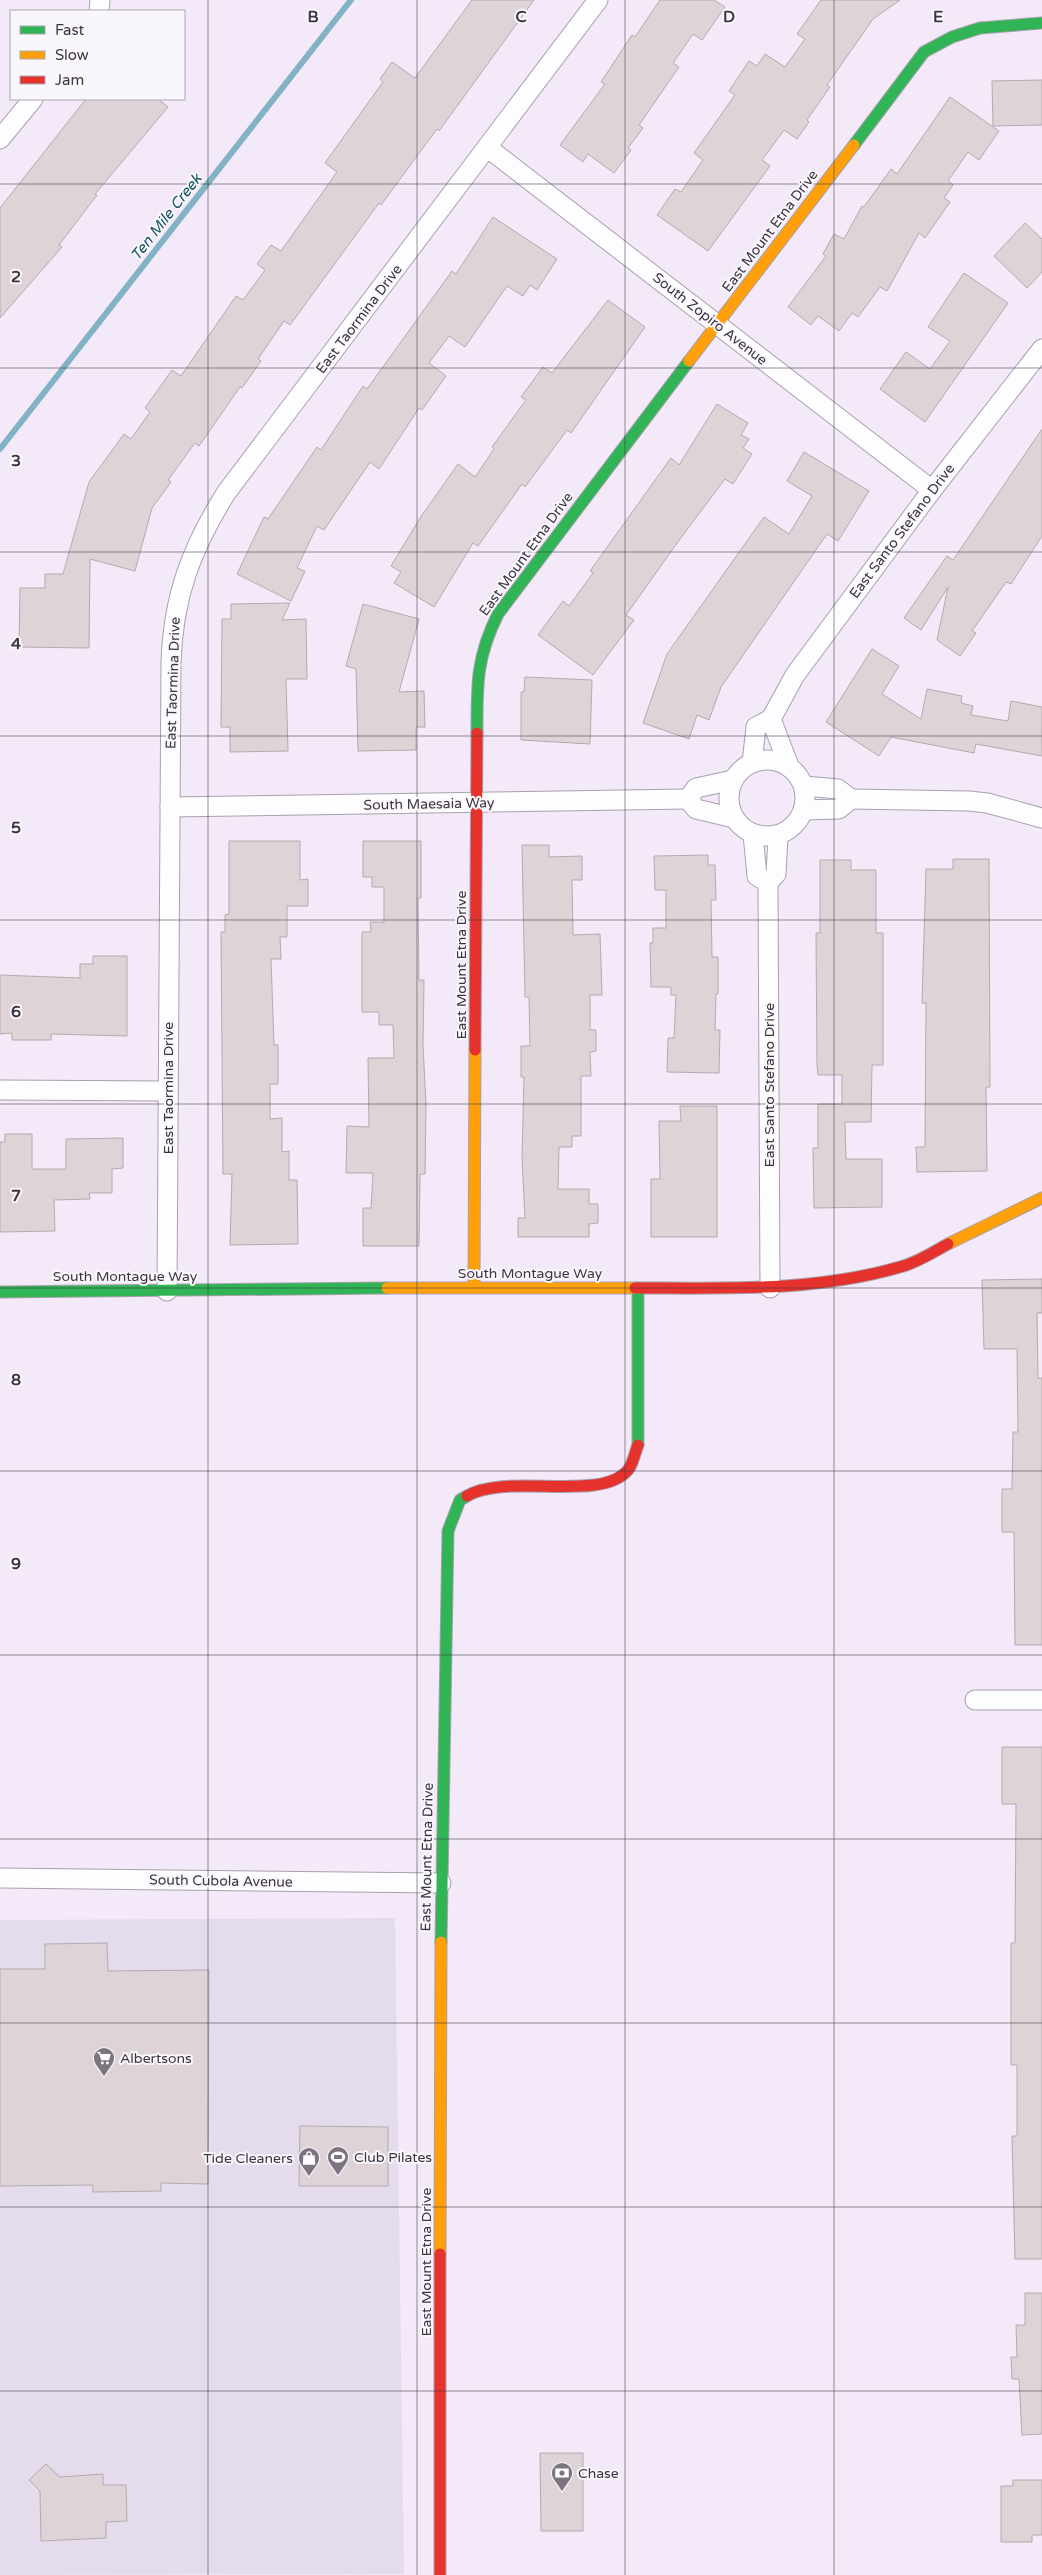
<svg xmlns="http://www.w3.org/2000/svg" width="1042" height="2575" font-family="'Varela Round',sans-serif">
  <style>
    .commercial { fill: #e4dbed }
    .lines { fill: none; stroke-linecap: round; stroke-linejoin: round }
    .stream { stroke: #81b3c4; stroke-width: 6 }
    .building { fill: #ded4d8; stroke: #b4aaae }
    .street-casing { stroke: #a8a1ad; stroke-width: 21 }
    .fast-casing { stroke: #a8a1ad; stroke-width: 13 }
    .slow-casing { stroke: #a8a1ad; stroke-width: 13 }
    .jam-casing { stroke: #a8a1ad; stroke-width: 13 }
    .street { stroke: #fdfcfe; stroke-width: 19 }
    .fast { stroke: #30b455; stroke-width: 11 }
    .slow { stroke: #ff9f0a; stroke-width: 11 }
    .jam { stroke: #e5322d; stroke-width: 11 }
    .grid { fill: none; stroke: #3c3640; stroke-width: 1; stroke-opacity: 0.55 }
    .labels { text-anchor: middle; dominant-baseline: central; stroke-width: 4; stroke-linejoin: round; paint-order: stroke }
    .street-label { font-size: 14px; fill: #3c3640; stroke: #f9f6fc }
    .poi-label { font-size: 14px; fill: #3c3640; stroke: #f9f6fc; text-anchor: start }
    .water-label { font-size: 15px; font-style: italic; fill: #115360; stroke: #f9f6fc }
    .grid-label { font-size: 16px; text-anchor: middle; font-weight: bold; fill: #3c3640; stroke: #f9f6fc; stroke-width: 4; stroke-linejoin: round; paint-order: stroke }
  </style>
  <rect width="100%" height="100%" fill="#f3e9f8"/>
  <polygon class="commercial" points="395,1918 404,2574 0,2575 0,1920"/>
  <g class="lines">
    <polyline class="stream" points="0,449 351,0"/>
  </g>
  <g class="building">
    <polygon points="472,0 534,0 439,131 437,129 381,205 379,203 290,325 284,321 258,359 261,361 242,388 240,387 199,446 195,443 168,480 171,482 152,508 135,571 90,559 89,648 19,647 20,588 45,588 45,574 63,574 89,482 124,434 131,439 150,412 145,408 172,370 181,376 236,296 243,300 265,270 257,264 271,245 281,251 337,172 325,163 383,82 380,79 392,62 415,78"/>
    <polygon points="660,0 714,0 725,7 702,40 693,34 673,63 679,67 639,125 643,128 628,148 631,150 614,173 588,154 583,162 560,145 605,84 601,82 632,35 635,37"/>
    <polygon points="821,0 900,0 873,19 827,85 830,87 807,120 809,122 797,139 784,130 762,160 770,166 708,251 657,215 675,189 681,192 703,160 694,153 735,95 729,91 749,61 757,66 765,54 785,67 805,39 797,34"/>
    <polygon points="1042,80 1042,125 993,126 992,81"/>
    <polygon points="950,97 999,131 979,160 968,152 948,181 953,185 944,198 950,202 925,238 919,233 887,291 880,287 858,317 852,313 839,331 818,316 811,325 788,307 826,256 823,254 834,234 844,239 862,206 864,207 891,169 897,174"/>
    <polygon points="86,99 158,99 168,107 95,194 97,195 59,245 62,247 0,318 0,208"/>
    <polygon points="493,217 557,259 537,290 530,285 523,296 507,286 465,347 449,336 429,363 446,376 422,410 419,408 379,469 370,462 324,530 317,526 297,568 305,571 291,601 237,574 264,517 268,519 317,447 321,450 363,386 367,389 452,271 456,274"/>
    <polygon points="1025,223 1042,239 1042,272 1027,288 994,256"/>
    <polygon points="964,273 1008,303 925,422 880,389 906,352 930,369 950,341 928,327"/>
    <polygon points="608,300 645,327 571,433 567,430 525,487 522,484 478,546 473,543 434,607 394,583 401,572 391,566 420,518 458,464 475,477 494,449 492,447 526,400 521,397 543,367 552,373"/>
    <polygon points="717,404 748,423 741,435 749,439 743,448 752,454 733,484 725,479 680,539 626,615 634,620 593,675 538,635 563,601 569,606 593,573 590,571 671,458 679,465"/>
    <polygon points="1042,429 1042,536 1011,584 1006,582 972,631 976,633 960,656 937,640 948,587 921,630 904,618 947,556 953,560"/>
    <polygon points="804,452 869,491 838,541 827,534 721,687 709,720 697,715 689,739 643,723 667,654 764,517 789,534 812,496 787,481"/>
    <polygon points="290,603 282,620 306,619 307,679 286,679 288,751 230,752 230,727 221,727 222,619 231,619 231,604"/>
    <polygon points="363,604 419,619 399,692 424,691 425,727 416,727 416,750 358,751 356,669 346,666"/>
    <polygon points="872,649 899,666 882,694 921,719 927,689 962,696 961,703 973,706 971,715 1008,721 1011,701 1042,707 1042,756 976,744 974,753 891,737 879,756 826,722"/>
    <polygon points="525,677 592,680 590,744 521,740 521,692 524,692"/>
    <polygon points="229,841 300,841 300,880 308,879 308,906 287,906 287,937 280,937 281,959 271,959 274,1045 278,1045 278,1084 270,1084 270,1119 282,1118 282,1152 289,1151 289,1180 297,1180 298,1244 230,1245 232,1174 223,1174 221,932 225,932 225,915 229,914"/>
    <polygon points="363,841 421,841 421,898 418,898 419,980 424,980 423,1046 426,1104 425,1174 420,1174 419,1246 363,1246 363,1208 371,1208 373,1173 346,1173 347,1126 369,1127 368,1058 394,1058 393,1025 379,1025 379,1012 362,1012 362,932 371,932 370,922 384,922 384,887 372,887 372,877 363,877"/>
    <polygon points="522,845 549,845 549,857 582,856 582,880 572,880 573,935 600,934 602,995 590,995 590,1030 596,1030 596,1051 590,1052 591,1076 581,1076 581,1136 572,1136 572,1147 559,1147 558,1189 589,1189 589,1204 598,1204 598,1223 589,1224 589,1237 518,1237 518,1218 525,1218 522,1158 524,1077 521,1077 521,1046 530,1046 529,997 525,997"/>
    <polygon points="708,855 708,865 715,865 716,900 711,900 712,957 718,957 718,994 716,994 715,1030 720,1030 719,1073 667,1072 668,1038 674,1038 676,995 671,995 671,987 651,987 650,943 653,943 653,928 666,928 666,890 655,890 654,856"/>
    <polygon points="953,859 989,859 990,1087 986,1087 987,1171 917,1172 916,1147 925,1147 926,1003 922,1003 926,869 953,869"/>
    <polygon points="820,860 851,860 851,870 876,870 876,933 883,933 883,1065 872,1065 871,1122 845,1122 846,1159 882,1159 882,1207 814,1208 813,1148 818,1148 818,1104 842,1104 842,1075 818,1075 817,1065 816,933 820,933"/>
    <polygon points="93,956 127,956 127,1036 51,1034 51,1040 12,1040 12,1033 0,1034 0,975 80,978 80,964 93,964"/>
    <polygon points="680,1106 717,1106 717,1237 651,1237 651,1179 660,1179 659,1121 681,1121"/>
    <polygon points="5,1134 32,1134 32,1169 66,1169 66,1139 123,1138 123,1168 112,1169 112,1193 89,1193 90,1199 54,1200 55,1231 0,1232 0,1142 5,1142"/>
    <polygon points="1042,1279 1042,1313 1037,1313 1038,1378 1042,1378 1042,1645 1015,1645 1014,1532 1002,1532 1002,1489 1012,1489 1013,1432 1018,1432 1017,1349 984,1349 982,1280"/>
    <polygon points="1002,1747 1042,1747 1042,2259 1015,2259 1012,2136 1017,2136 1017,2065 1011,2065 1011,1943 1015,1943 1016,1804 1002,1804"/>
    <polygon points="107,1943 108,1971 209,1970 208,2184 161,2183 161,2191 93,2192 93,2185 0,2186 0,1969 45,1969 45,1944"/>
    <polygon points="300,2126 388,2127 388,2186 299,2186"/>
    <polygon points="1025,2293 1042,2293 1042,2434 1022,2435 1019,2379 1012,2379 1011,2357 1017,2357 1016,2325 1025,2325"/>
    <polygon points="540,2453 583,2453 583,2531 541,2531"/>
    <polygon points="46,2464 60,2477 103,2474 103,2485 126,2485 127,2521 106,2522 106,2538 41,2541 40,2491 29,2480"/>
    <polygon points="1013,2480 1042,2480 1042,2535 1032,2535 1032,2542 1001,2542 1001,2486 1013,2486"/>
  </g>
  <g class="lines">
    <g class="street-casing">
      <g id="street">
        <polyline points="99,11 100,0"/>
        <polyline points="0,139 33,99"/>
        <polyline points="488,148 932,490"/>
        <polyline points="771,719 795,675 932,490 1042,349"/>
        <circle cx="767" cy="798" r="38"/>
        <polyline points="752,763 756,727 771,719 789,766"/>
        <polyline points="733,780 696,788 688,799 696,809 734,818"/>
        <polyline points="804,786 838,789 851,799 839,809 804,810"/>
        <polyline points="851,799 969,801 987,803 1042,818"/>
        <polyline points="170,807 688,799"/>
        <polyline points="753,834 757,876 768,883 776,874 778,836"/>
        <polyline points="768,883 770,1288"/>
        <polyline points="0,1090 168,1091"/>
        <path d="M167,1291L171,663C173,597 191,549 226,493L598,0"/>
        <polyline points="975,1700 1042,1700"/>
        <polyline points="0,1878 441,1883"/>
      </g>
    </g>
    <g class="fast-casing">
      <g id="fast">
        <polyline points="854,145 924,52 952,37 980,28 1042,23"/>
        <path d="M477,733C477,685 476,658 498,614L689,361"/>
        <polyline points="0,1292 387,1288"/>
        <polyline points="638,1445 638,1288"/>
        <polyline points="441,1942 448,1531 460,1500 467,1496"/>
      </g>
    </g>
    <g class="slow-casing">
      <g id="slow">
        <polyline points="689,361 854,145"/>
        <polyline points="948,1244 1042,1198"/>
        <polyline points="474,1287 475,1050"/>
        <polyline points="387,1288 635,1288"/>
        <polyline points="440,2254 441,1942"/>
      </g>
    </g>
    <g class="jam-casing">
      <g id="jam">
        <polyline points="475,1050 477,733"/>
        <path d="M635,1288C724,1288 814,1292 900,1267C917,1263 933,1252 948,1244"/>
        <path d="M467,1496C507,1472 601,1503 628,1470C633,1464 635,1452 638,1445"/>
        <polyline points="440,2575 440,2254"/>
      </g>
    </g>
    <use href="#street" class="street"/>
    <use href="#fast" class="fast"/>
    <use href="#slow" class="slow"/>
    <use href="#jam" class="jam"/>
  </g>
  <path class="grid" d="M208,0V2575M417,0V2575M625,0V2575M834,0V2575M0,184H1042M0,368H1042M0,552H1042M0,736H1042M0,920H1042M0,1104H1042M0,1288H1042M0,1471H1042M0,1655H1042M0,1839H1042M0,2023H1042M0,2207H1042M0,2391H1042"/>
  <defs>
    <g id="supermarket-pin" transform="scale(1.125)"><path d="M0 17L-7.5 6A9.5 9.5 0 1 1 7.5 6Z" fill="#7c7580" stroke="#f9f6fc"/><path d="M-6-5.5h2.5l.6 2H6L4.5 2H-2.5L-4.4-4H-6ZM-1.5 3.2a1.3 1.3 0 1 0 .1 0ZM3 3.2a1.3 1.3 0 1 0 .1 0Z" fill="#fff"/></g>
    <g id="stadium-pin" transform="scale(1.125)"><path d="M0 17L-7.5 6A9.5 9.5 0 1 1 7.5 6Z" fill="#7c7580" stroke="#f9f6fc"/><path d="M0-5a6.5 5 0 1 0 0 10a6.5 5 0 1 0 0-10ZM-3.5-1.8h7v3.6h-7Z" fill="#fff"/></g>
    <g id="shop-pin" transform="scale(1.125)"><path d="M0 17L-7.5 6A9.5 9.5 0 1 1 7.5 6Z" fill="#7c7580" stroke="#f9f6fc"/><path d="M-5-2.5h2.3a2.7 3.5 0 0 1 5.4 0H5L5.5 6h-11ZM-1.5-2.5h3a1.5 2.3 0 0 0-3 0Z" fill="#fff"/></g>
    <g id="bank-pin" transform="scale(1.125)"><path d="M0 17L-7.5 6A9.5 9.5 0 1 1 7.5 6Z" fill="#7c7580" stroke="#f9f6fc"/><path d="M-6-4H6V4H-6ZM0-2.3a2.3 2.3 0 1 0 0 4.6a2.3 2.3 0 1 0 0-4.6Z" fill="#fff"/></g>
  </defs>
  <g fill-rule="evenodd">
    <use href="#supermarket-pin" x="104" y="2058"/>
    <use href="#stadium-pin" x="338" y="2157"/>
    <use href="#shop-pin" x="309" y="2158"/>
    <use href="#bank-pin" x="562" y="2473"/>
  </g>
  <g class="labels">
    <g class="street-label">
      <text transform="translate(770 231) rotate(-53)">East Mount Etna Drive</text>
      <text transform="translate(359 319) rotate(-53)">East Taormina Drive</text>
      <text transform="translate(710 319) rotate(38)">South Zopiro Avenue</text>
      <text transform="translate(902 531) rotate(-53)">East Santo Stefano Drive</text>
      <text transform="translate(526 554) rotate(-54)">East Mount Etna Drive</text>
      <text transform="translate(173 683) rotate(-88)">East Taormina Drive</text>
      <text transform="translate(429 804) rotate(-1)">South Maesaia Way</text>
      <text transform="translate(461 965) rotate(-90)">East Mount Etna Drive</text>
      <text transform="translate(769 1085) rotate(-90)">East Santo Stefano Drive</text>
      <text transform="translate(168 1088) rotate(-90)">East Taormina Drive</text>
      <text x="530" y="1273">South Montague Way</text>
      <text x="125" y="1276">South Montague Way</text>
      <text transform="translate(427 1857) rotate(-89)">East Mount Etna Drive</text>
      <text transform="translate(221 1881) rotate(1)">South Cubola Avenue</text>
      <text transform="translate(426 2262) rotate(-90)">East Mount Etna Drive</text>
    </g>
    <g class="poi-label">
      <text x="120" y="2058">Albertsons</text>
      <text x="354" y="2157">Club Pilates</text>
      <text x="293" y="2158" text-anchor="end">Tide Cleaners</text>
      <text x="578" y="2473">Chase</text>
    </g>
    <g class="water-label">
      <text transform="translate(166 217) rotate(-52)">Ten Mile Creek</text>
    </g>
  </g>
  <g class="grid-label">
    <text x="313" y="22">B</text>
    <text x="521" y="22">C</text>
    <text x="729" y="22">D</text>
    <text x="938" y="22">E</text>
    <text x="16" y="282">2</text>
    <text x="16" y="466">3</text>
    <text x="16" y="649">4</text>
    <text x="16" y="833">5</text>
    <text x="16" y="1017">6</text>
    <text x="16" y="1201">7</text>
    <text x="16" y="1385">8</text>
    <text x="16" y="1569">9</text>
  </g>
  <rect x="10" y="10" width="175" height="90" fill="#f9f6fc" stroke="#ada9b1"/>
  <rect x="20" y="26" width="25" height="8" fill="#30b455" stroke="#ada9b1"/>
  <text x="55" y="35" font-size="15" fill="#3c3640">Fast</text>
  <rect x="20" y="51" width="25" height="8" fill="#ff9f0a" stroke="#ada9b1"/>
  <text x="55" y="60" font-size="15" fill="#3c3640">Slow</text>
  <rect x="20" y="76" width="25" height="8" fill="#e5322d" stroke="#ada9b1"/>
  <text x="55" y="85" font-size="15" fill="#3c3640">Jam</text>
</svg>
